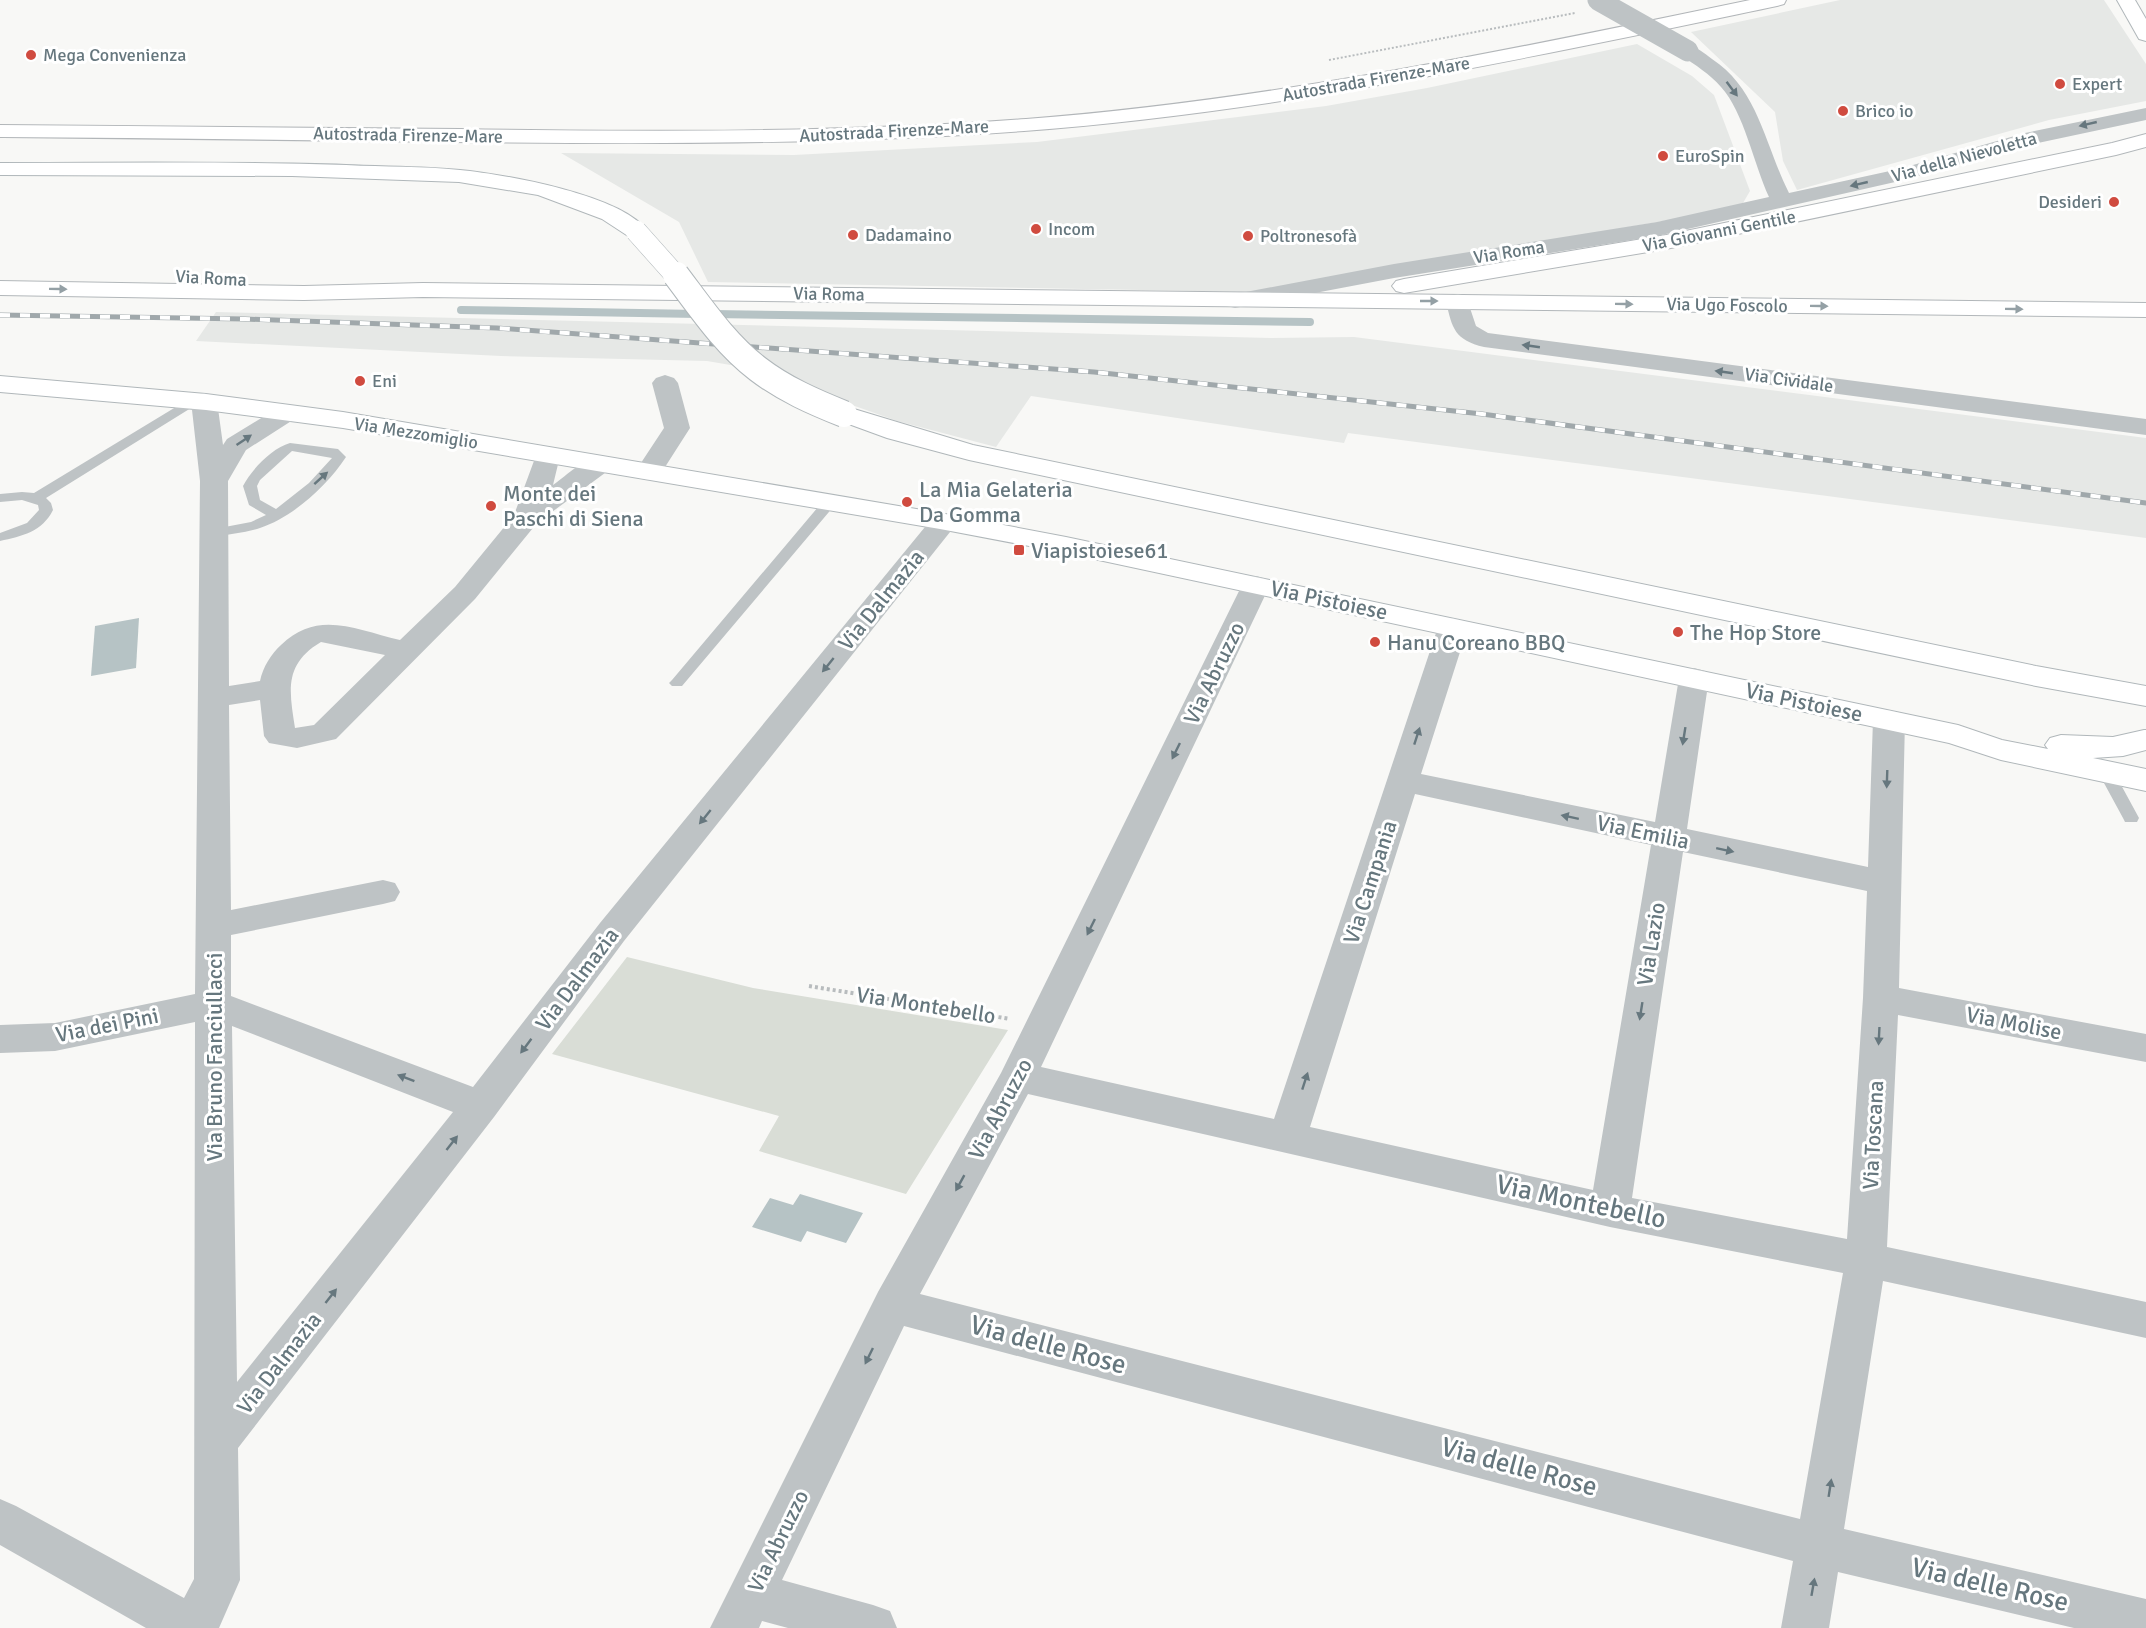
<svg xmlns="http://www.w3.org/2000/svg" width="2146" height="1628" font-family="Signika,sans-serif">
  <style>
    .built { fill: #e6e8e6 }
    .green { fill: #d9ddd6 }
    .water { fill: #b6c3c5 }
    .lines { fill: none; stroke-linecap: round; stroke-linejoin: round }
    .stream { stroke: #b6c3c5; stroke-width: 8 }
    .secondary-casing { stroke: #b0b7ba; stroke-width: 2 }
    .primary-casing { stroke: #b2b7ba; stroke-width: 2 }
    .highway-casing { stroke: #b2b6b9; stroke-width: 2 }
    .path-far1 { stroke: #b8bcbe; stroke-width: 2; stroke-dasharray: 2 2; stroke-linecap: butt }
    .path { stroke: #b8bcbe; stroke-width: 4; stroke-dasharray: 3 3; stroke-linecap: butt }
    .lane { fill: #bec3c5; fill-rule: evenodd }
    .street { fill: #bec3c5; fill-rule: evenodd }
    .secondary { fill: #fff; fill-rule: evenodd }
    .primary { fill: #fff; fill-rule: evenodd }
    .highway { fill: #fff; fill-rule: evenodd }
    .rail-casing { stroke: #a0a8ab; stroke-width: 5 }
    .rail { stroke: #fff; stroke-width: 4; stroke-dasharray: 10; stroke-linecap: butt }
    .secondary-bridge-far1-casing { stroke: #b0b7ba; stroke-width: 22; stroke-linecap: butt }
    .secondary-bridge-casing { stroke: #b0b7ba; stroke-width: 28; stroke-linecap: butt }
    .street-bridge { stroke: #bec3c5; stroke-width: 21 }
    .secondary-bridge-far1 { stroke: #fff; stroke-width: 21 }
    .secondary-bridge { stroke: #fff; stroke-width: 26 }
    .oneway { fill: #66777e }
    .oneway2 { fill: #94a0a5 }
    .poi-dot { fill: #d04b3f; stroke: #fff; stroke-width: 2 }
    .labels { text-anchor: middle; dominant-baseline: central; stroke-width: 6; stroke-linejoin: round; paint-order: stroke }
    .far-poi-label { font-size: 18px; fill: #66777e; stroke: #fff; text-anchor: start }
    .far-street-label { font-size: 18px; fill: #66777e; stroke: #fff }
    .poi-label { font-size: 22px; fill: #66777e; stroke: #fff; text-anchor: start }
    .street-label { font-size: 22px; fill: #66777e; stroke: #fff }
    .near-street-label { font-size: 27px; fill: #66777e; stroke: #fff }
  </style>
  <rect width="100%" height="100%" fill="#f8f8f6"/>
  <g class="built">
    <polygon points="1840,0 2104,0 2146,64 2146,101 2049,120 1797,190 1783,161 1775,112 1691,32"/>
    <polygon points="1637,44 1692,76 1714,95 1750,191 1743,203 1710,213 1250,292 708,282 679,222 561,153 794,155 1037,142 1326,106 1427,88"/>
    <polygon points="216,312 1271,338 1354,337 2146,438 2146,538 1348,433 1344,443 1031,396 996,447 897,421 838,400 788,375 707,361 501,356 196,341"/>
  </g>
  <polygon class="green" points="627,957 753,988 1008,1030 906,1194 759,1151 779,1116 552,1054"/>
  <g class="water">
    <polygon points="139,618 136,668 91,676 95,626"/>
    <polygon points="800,1194 863,1213 846,1243 807,1231 801,1242 752,1227 770,1198 793,1205"/>
  </g>
  <g class="lines">
    <g class="stream">
      <polyline points="461,310 698,314"/>
      <polyline points="712,314 1310,322"/>
    </g>
    <g class="secondary-casing">
      <g id="secondary">
        <polygon points="2117,0 2135,0 2146,19 2146,41 2139,39"/>
        <path d="M0,163C115,163 231,161 346,165C384,167 423,166 460,170C503,174 623,195 647,231L644,236L636,238L628,236L602,219L538,195L459,182L292,176L0,175Z"/>
        <polygon points="0,376 206,394 343,412 940,513 1066,537 1958,725 2002,740 2048,749 2045,745 2050,738 2061,735 2113,737 2144,730 2146,730 2146,750 2123,756 2093,758 2146,769 2146,791 2001,760 1949,743 1066,553 940,529 343,428 206,410 0,392"/>
        <polygon points="844,406 973,445 2036,666 2146,686 2146,706 2036,686 969,460 887,438 835,419 831,414 835,409"/>
      </g>
    </g>
    <g class="primary-casing">
      <g id="primary">
        <polygon points="2146,134 2146,147 2116,155 1666,249 1404,293 1396,291 1392,286 1396,281 1404,279 1666,235 2112,143"/>
        <polygon points="0,281 304,286 423,283 2146,303 2146,317 423,297 304,300 0,295"/>
      </g>
    </g>
    <g class="highway-casing">
      <path id="highway" d="M1750,0H1786L1784,4L1777,6C1528,58 1279,112 1024,131C833,145 641,144 449,142C300,140 150,138 0,137V125C153,126 307,128 460,129C649,132 838,133 1026,119C1271,100 1510,50 1750,0Z"/>
    </g>
    <polyline class="path-far1" points="1329,60 1575,13"/>
    <polyline class="path" points="809,986 1010,1019"/>
    <g class="lane">
      <path d="M194,396L199,397L200,400L199,403L46,498L51,503L53,510C42,532 22,536 0,541V533L27,523L39,510L38,505L22,500L0,502V494L22,492L34,493Z"/>
      <path d="M290,443L338,449L346,457C327,486 293,517 260,528C245,533 229,534 214,537L209,536L207,533L209,530L251,522L266,515L249,505L243,486C252,469 272,448 290,443ZM292,451L332,458L309,483L276,509L260,500L257,486L260,480Z"/>
      <polygon points="829,499 834,500 836,503 834,506 682,686 672,686 669,683 672,680 824,500"/>
      <polygon points="2106,767 2112,768 2114,772 2139,818 2137,822 2125,822 2123,818 2098,772 2100,768"/>
    </g>
    <g class="street">
      <path d="M1688,45C1697,47 1704,53 1712,59C1759,90 1765,146 1789,193L1899,169L2025,133L2146,108V120L2029,145L1904,180L1657,236L1394,278L1235,308L1227,306L1223,301L1227,296L1235,294L1394,264L1657,222L1769,197C1754,165 1744,112 1721,87C1710,74 1695,65 1681,55L1678,51L1681,47Z"/>
      <path d="M1458,294L1466,296L1476,326L1488,333L2146,419V435L1484,347C1455,340 1452,329 1446,301L1450,296Z"/>
      <polygon points="665,375 674,378 678,383 690,428 658,478 648,480 638,478 635,472 664,428 652,383 656,378"/>
      <path d="M204,393L213,396L217,401L223,445L227,439L278,408L287,405L296,408L300,413L296,418L246,450L228,481L229,686L260,681C263,667 271,654 281,645C318,609 356,630 400,640L455,587L514,515L538,450L547,448L556,450L560,456L553,485C570,473 588,453 609,458L613,464L609,470L537,523L475,599L336,739L297,748L269,743L264,736L260,700L229,705L231,910L383,880L395,883L400,892L395,901L383,904L231,935V996L473,1087L600,923L934,516L944,514L954,516L958,522L624,941L494,1117L238,1448L240,1580L219,1628H146L0,1545V1499L16,1506L184,1598L194,1579L195,1022L55,1051L0,1053V1025L55,1023L195,994L200,481L191,401L195,396ZM321,642L385,655L314,725L295,728C289,690 284,664 321,642ZM232,1026L453,1112L237,1382Z"/>
      <path d="M1256,576L1266,579L1270,585L1041,1067L1274,1119L1438,627L1443,621L1453,618L1463,621L1468,627L1421,774L1655,822L1679,678L1683,671L1694,668L1705,671L1709,678L1687,829L1868,867L1873,720L1878,713L1889,710L1900,713L1905,720L1899,988L2146,1034V1062L1898,1015L1887,1247L2146,1302V1338L1883,1281L1844,1529L2146,1599V1628H2074L1838,1572L1829,1628H1781L1793,1561L904,1326L782,1580L873,1605L890,1611L897,1628H788L762,1621L759,1628H710L878,1292L1001,1073L1242,585L1246,579ZM1415,794L1651,845L1593,1190L1310,1127ZM1683,852L1867,891L1863,998L1847,1239L1632,1198ZM1028,1094L1610,1227L1843,1273L1800,1519L920,1294Z"/>
    </g>
    <use href="#secondary" class="secondary"/>
    <use href="#primary" class="primary"/>
    <use href="#highway" class="highway"/>
    <g class="rail-casing">
      <polyline id="rail" points="0,315 245,319 497,328 1094,372 1482,414 2146,503"/>
    </g>
    <use href="#rail" class="rail"/>
    <g class="secondary-bridge-far1-casing">
      <polyline id="secondary-bridge-far1" points="636,231 677,277"/>
    </g>
    <g class="secondary-bridge-casing">
      <path id="secondary-bridge" d="M676,275C701,308 725,344 758,369C784,389 814,402 844,414"/>
    </g>
    <polyline class="street-bridge" points="1598,0 1688,51"/>
    <use href="#secondary-bridge-far1" class="secondary-bridge-far1"/>
    <use href="#secondary-bridge" class="secondary-bridge"/>
  </g>
  <defs><path id="oneway-solid" d="M-6-.8H1V-3.2L6.5 0L1 3.2V.8H-6Z" transform="scale(1.5)"/></defs>
  <g class="oneway">
    <use href="#oneway-solid" transform="translate(1732 89) rotate(53)"/>
    <use href="#oneway-solid" transform="translate(2088 124) rotate(167)"/>
    <use href="#oneway-solid" transform="translate(1859 184) rotate(167)"/>
    <use href="#oneway-solid" transform="translate(1531 346) rotate(-172)"/>
    <use href="#oneway-solid" transform="translate(1724 372) rotate(-172)"/>
    <use href="#oneway-solid" transform="translate(244 440) rotate(-34)"/>
    <use href="#oneway-solid" transform="translate(321 478) rotate(-42)"/>
    <use href="#oneway-solid" transform="translate(828 665) rotate(129)"/>
    <use href="#oneway-solid" transform="translate(1417 736) rotate(-72)"/>
    <use href="#oneway-solid" transform="translate(1684 736) rotate(99)"/>
    <use href="#oneway-solid" transform="translate(1176 751) rotate(116)"/>
    <use href="#oneway-solid" transform="translate(1887 779) rotate(92)"/>
    <use href="#oneway-solid" transform="translate(705 817) rotate(129)"/>
    <use href="#oneway-solid" transform="translate(1570 817) rotate(-168)"/>
    <use href="#oneway-solid" transform="translate(1725 850) rotate(12)"/>
    <use href="#oneway-solid" transform="translate(1091 927) rotate(116)"/>
    <use href="#oneway-solid" transform="translate(1641 1011) rotate(99)"/>
    <use href="#oneway-solid" transform="translate(1879 1036) rotate(93)"/>
    <use href="#oneway-solid" transform="translate(526 1046) rotate(127)"/>
    <use href="#oneway-solid" transform="translate(406 1078) rotate(-159)"/>
    <use href="#oneway-solid" transform="translate(1305 1081) rotate(-72)"/>
    <use href="#oneway-solid" transform="translate(452 1143) rotate(-52)"/>
    <use href="#oneway-solid" transform="translate(960 1183) rotate(119)"/>
    <use href="#oneway-solid" transform="translate(331 1296) rotate(-52)"/>
    <use href="#oneway-solid" transform="translate(869 1356) rotate(116)"/>
    <use href="#oneway-solid" transform="translate(1830 1488) rotate(-81)"/>
    <use href="#oneway-solid" transform="translate(1813 1587) rotate(-80)"/>
  </g>
  <g class="oneway2">
    <use href="#oneway-solid" transform="translate(58 289) rotate(1)"/>
    <use href="#oneway-solid" transform="translate(1429 301)"/>
    <use href="#oneway-solid" transform="translate(1624 304) rotate(1)"/>
    <use href="#oneway-solid" transform="translate(1819 306) rotate(1)"/>
    <use href="#oneway-solid" transform="translate(2014 309) rotate(1)"/>
  </g>
  <g class="poi-dot">
    <circle cx="31" cy="55" r="6"/>
    <circle cx="2060" cy="84" r="6"/>
    <circle cx="1843" cy="111" r="6"/>
    <circle cx="1663" cy="156" r="6"/>
    <circle cx="2114" cy="202" r="6"/>
    <circle cx="1036" cy="229" r="6"/>
    <circle cx="853" cy="235" r="6"/>
    <circle cx="1248" cy="236" r="6"/>
    <circle cx="360" cy="381" r="6"/>
    <circle cx="907" cy="502" r="6"/>
    <circle cx="491" cy="506" r="6"/>
    <rect x="1013" y="544" width="12" height="12" rx="3"/>
    <circle cx="1678" cy="632" r="6"/>
    <circle cx="1375" cy="642" r="6"/>
  </g>
  <g class="labels">
    <g class="far-poi-label">
      <text x="43" y="55">Mega Convenienza</text>
      <text x="2072" y="84">Expert</text>
      <text x="1855" y="111">Brico io</text>
      <text x="1675" y="156">EuroSpin</text>
      <text x="2102" y="202" text-anchor="end">Desideri</text>
      <text x="1048" y="229">Incom</text>
      <text x="865" y="235">Dadamaino</text>
      <text x="1260" y="236">Poltronesofà</text>
      <text x="372" y="381">Eni</text>
    </g>
    <g class="far-street-label">
      <text transform="translate(1376 79) rotate(-10)">Autostrada Firenze-Mare</text>
      <text transform="translate(894 131) rotate(-3)">Autostrada Firenze-Mare</text>
      <text transform="translate(408 135) rotate(1)">Autostrada Firenze-Mare</text>
      <text transform="translate(1964 157) rotate(-15)">Via della Nievoletta</text>
      <text transform="translate(1719 231) rotate(-11)">Via Giovanni Gentile</text>
      <text transform="translate(1509 252) rotate(-9)">Via Roma</text>
      <text transform="translate(211 278) rotate(3)">Via Roma</text>
      <text transform="translate(829 294) rotate(1)">Via Roma</text>
      <text transform="translate(1727 305) rotate(1)">Via Ugo Foscolo</text>
      <text transform="translate(1789 380) rotate(8)">Via Cividale</text>
      <text transform="translate(416 433) rotate(9)">Via Mezzomiglio</text>
    </g>
    <g class="poi-label">
      <text x="919" y="489">La Mia Gelateria<tspan x="919" dy="25">Da Gomma</tspan></text>
      <text x="503" y="493">Monte dei<tspan x="503" dy="25">Paschi di Siena</tspan></text>
      <text x="1031" y="550">Viapistoiese61</text>
      <text x="1690" y="632">The Hop Store</text>
      <text x="1387" y="642">Hanu Coreano BBQ</text>
    </g>
    <g class="street-label">
      <text transform="translate(881 600) rotate(-51)">Via Dalmazia</text>
      <text transform="translate(1329 600) rotate(12)">Via Pistoiese</text>
      <text transform="translate(1214 673) rotate(-64)">Via Abruzzo</text>
      <text transform="translate(1804 702) rotate(12)">Via Pistoiese</text>
      <text transform="translate(1643 832) rotate(12)">Via Emilia</text>
      <text transform="translate(1370 882) rotate(-72)">Via Campania</text>
      <text transform="translate(1651 944) rotate(-81)">Via Lazio</text>
      <text transform="translate(577 979) rotate(-53)">Via Dalmazia</text>
      <text transform="translate(926 1005) rotate(9)">Via Montebello</text>
      <text transform="translate(2014 1023) rotate(11)">Via Molise</text>
      <text transform="translate(107 1025) rotate(-11)">Via dei Pini</text>
      <text transform="translate(214 1057) rotate(-90)">Via Bruno Fanciullacci</text>
      <text transform="translate(1000 1109) rotate(-62)">Via Abruzzo</text>
      <text transform="translate(1873 1135) rotate(-87)">Via Toscana</text>
      <text transform="translate(279 1363) rotate(-52)">Via Dalmazia</text>
      <text transform="translate(778 1541) rotate(-64)">Via Abruzzo</text>
    </g>
    <g class="near-street-label">
      <text transform="translate(1581 1202) rotate(12)">Via Montebello</text>
      <text transform="translate(1048 1345) rotate(15)">Via delle Rose</text>
      <text transform="translate(1519 1467) rotate(15)">Via delle Rose</text>
      <text transform="translate(1990 1585) rotate(13)">Via delle Rose</text>
    </g>
  </g>
</svg>
